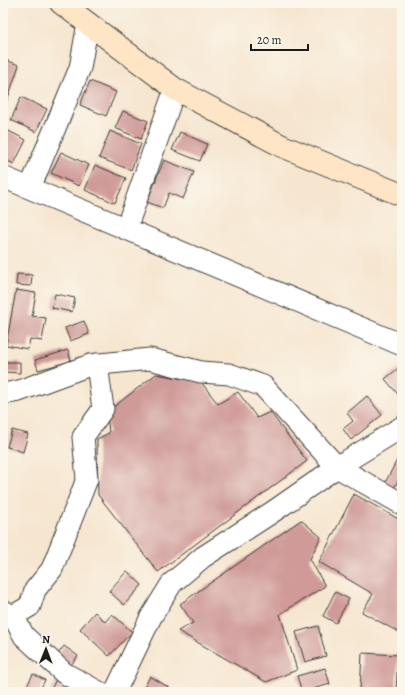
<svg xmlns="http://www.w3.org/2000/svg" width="405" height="695" font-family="Alegreya,serif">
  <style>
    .building { fill: #cf9a98 }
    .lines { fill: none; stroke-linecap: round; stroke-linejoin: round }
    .street-casing { stroke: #3d3a37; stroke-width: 23 }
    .secondary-casing { stroke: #3d3a37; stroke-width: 24 }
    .street { stroke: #fff; stroke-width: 21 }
    .secondary { stroke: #fde5c5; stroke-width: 22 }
  </style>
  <rect width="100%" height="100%" fill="#fbf7ec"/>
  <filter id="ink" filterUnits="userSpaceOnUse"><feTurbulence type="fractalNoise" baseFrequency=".025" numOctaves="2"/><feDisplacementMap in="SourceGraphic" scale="8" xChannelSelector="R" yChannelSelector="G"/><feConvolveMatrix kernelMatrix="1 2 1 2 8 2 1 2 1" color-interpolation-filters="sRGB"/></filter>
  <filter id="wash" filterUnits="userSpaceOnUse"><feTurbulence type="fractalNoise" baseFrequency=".012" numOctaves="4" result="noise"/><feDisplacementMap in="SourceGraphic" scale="16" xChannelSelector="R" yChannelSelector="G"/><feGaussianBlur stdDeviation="0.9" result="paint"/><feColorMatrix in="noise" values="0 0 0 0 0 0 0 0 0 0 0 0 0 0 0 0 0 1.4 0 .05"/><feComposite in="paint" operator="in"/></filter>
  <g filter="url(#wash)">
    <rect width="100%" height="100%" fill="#f6e6d0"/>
    <g id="blocks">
      <g class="building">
        <polygon points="3,59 19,65 7,101 3,100"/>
        <polygon points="90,81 116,92 106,116 80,105"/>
        <polygon points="21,97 47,109 36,132 11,120"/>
        <polygon points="123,111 148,121 141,139 115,128"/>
        <polygon points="3,128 26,140 14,164 3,159"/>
        <polygon points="110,131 141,144 131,170 99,158"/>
        <polygon points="180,132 207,144 200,161 172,150"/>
        <polygon points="61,152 89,165 79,186 51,173"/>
        <polygon points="164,160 194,172 183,199 169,193 163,208 147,202"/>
        <polygon points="95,165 126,178 115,203 85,190"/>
        <polygon points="17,274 32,275 31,286 16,285"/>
        <polygon points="16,290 36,293 32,316 46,318 42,341 30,339 28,349 6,345"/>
        <polygon points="55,294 75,298 72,312 52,308"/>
        <polygon points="84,321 89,334 70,341 65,328"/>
        <polygon points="68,350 71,361 38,370 35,360"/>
        <polygon points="5,362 20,362 20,373 5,372"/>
        <polygon points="402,365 402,399 385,379"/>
        <polygon points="156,374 201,382 218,404 238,392 257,418 270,412 307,461 158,572 98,495 97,439 109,433 107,412"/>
        <polygon points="367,396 382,415 351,440 343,429 353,421 347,413"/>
        <polygon points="12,430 28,434 23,452 7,447"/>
        <polygon points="397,460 402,462 402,474 394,488 385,483"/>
        <polygon points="354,494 402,521 402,634 362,612 373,594 319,562"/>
        <polygon points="301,520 321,537 310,559 325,586 280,614 297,670 266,682 178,631 193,623 180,604"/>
        <polygon points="127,571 142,585 124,605 109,591"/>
        <polygon points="335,592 349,599 336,623 323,616"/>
        <polygon points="95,612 105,622 112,614 132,632 109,656 80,629"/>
        <polygon points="318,626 326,656 305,662 296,632"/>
        <polygon points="64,646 78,656 71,665 57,655"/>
        <polygon points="362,653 398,655 396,692 360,692"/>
        <polygon points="325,668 330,684 302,692 297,676"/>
        <polygon points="33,674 45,680 39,692 24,692"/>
        <polygon points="150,676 176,692 142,692"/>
        <polygon points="56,679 80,692 50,692"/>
      </g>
    </g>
  </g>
  <g filter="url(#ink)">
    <use href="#blocks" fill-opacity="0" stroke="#3d3a37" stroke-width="1"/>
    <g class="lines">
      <g class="street-casing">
        <g id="street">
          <polyline points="3,177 402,345"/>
          <polyline points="30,188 80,68 88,23"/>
          <polyline points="126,229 175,89"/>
          <polyline points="3,394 19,391 90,365 150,359 201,372 229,374 263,386 337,467 402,504"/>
          <polyline points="3,611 13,616 24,636 64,673 99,692"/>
          <polyline points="13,616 30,606 35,590 52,569 87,479 83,437 103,409 97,364"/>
          <polyline points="115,692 151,617 172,583 203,557 274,511 337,467 402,427"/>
        </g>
      </g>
      <g class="secondary-casing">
        <polyline id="secondary" points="61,3 175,89 282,146 402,195"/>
      </g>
      <use href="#street" class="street"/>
      <use href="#secondary" class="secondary"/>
    </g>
  </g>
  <rect width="405" height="695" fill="none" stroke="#fbf7ec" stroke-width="16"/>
  <g transform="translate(46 649) rotate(1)" stroke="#fbf7ec" stroke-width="3" paint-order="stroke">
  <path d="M0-3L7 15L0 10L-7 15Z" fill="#1c1c1c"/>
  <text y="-6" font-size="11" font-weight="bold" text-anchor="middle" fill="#1c1c1c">N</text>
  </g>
  <path d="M251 44v6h57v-6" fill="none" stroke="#1c1c1c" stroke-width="2"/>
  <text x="257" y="44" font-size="12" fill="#1c1c1c" stroke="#fbf7ec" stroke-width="3" paint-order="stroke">20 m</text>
</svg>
